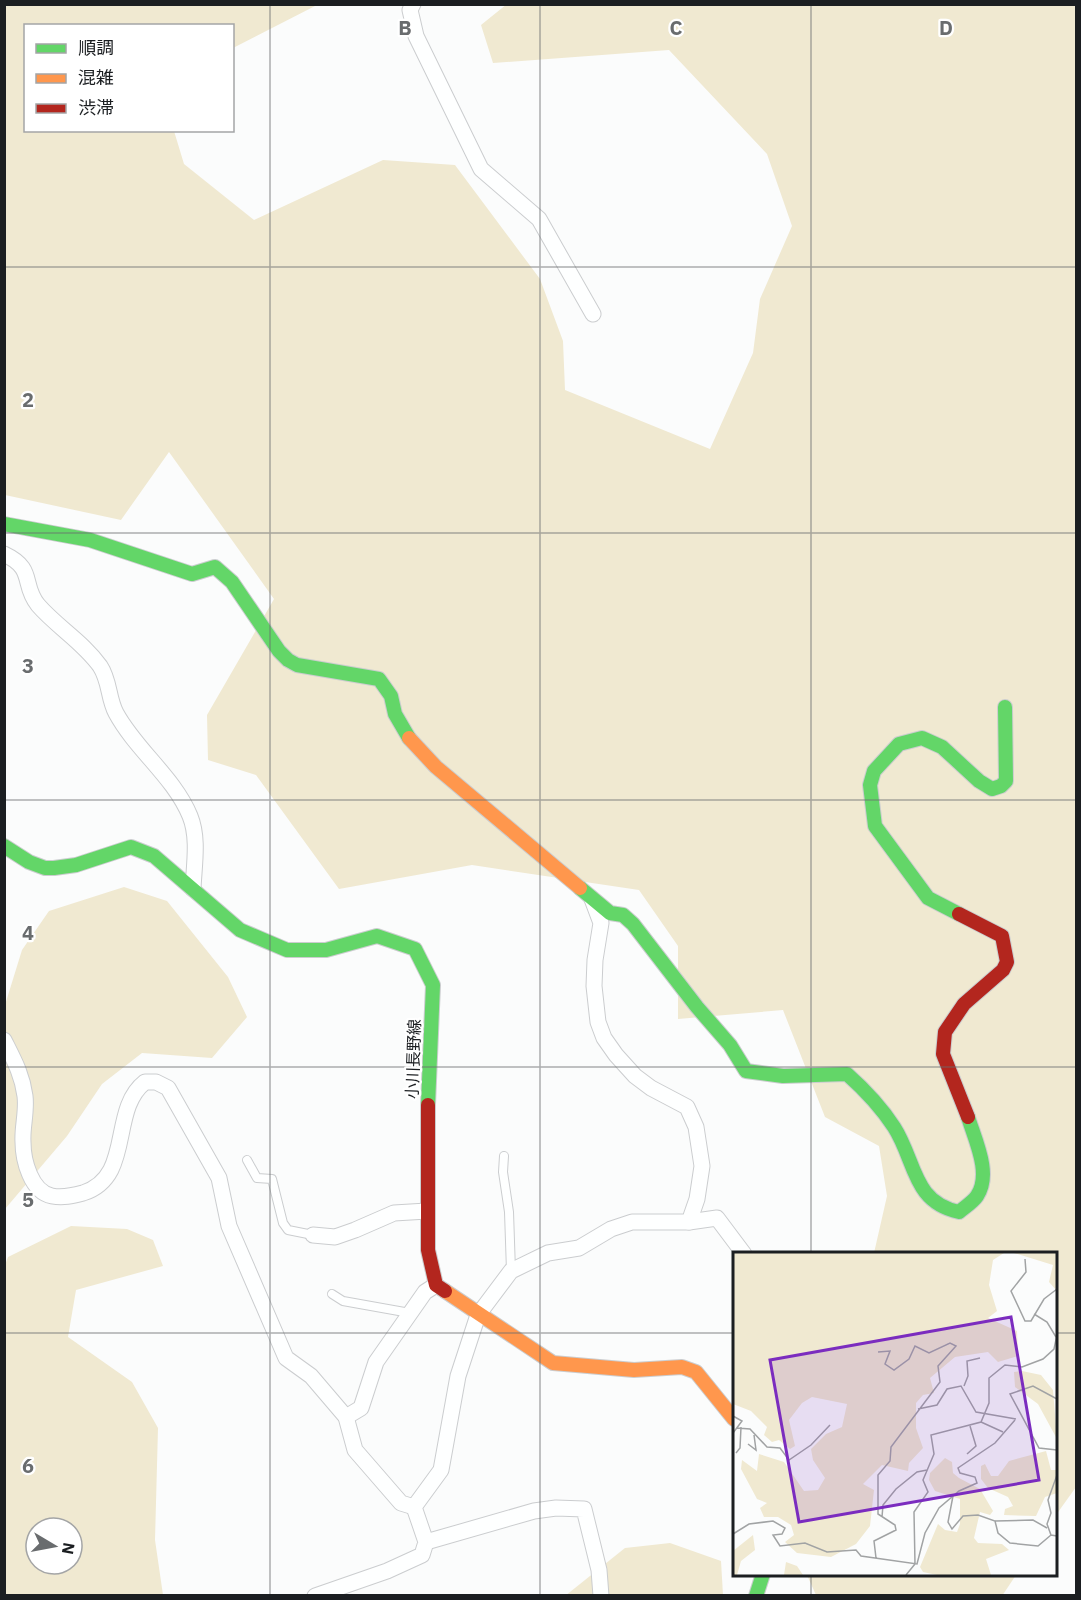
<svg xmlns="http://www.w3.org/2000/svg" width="1081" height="1600" font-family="'IBM Plex Sans','Noto Sans JP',sans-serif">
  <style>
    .green { fill: #f0e9d1; fill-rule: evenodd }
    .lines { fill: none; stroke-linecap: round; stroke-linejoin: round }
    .lane-casing { stroke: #cbcdcf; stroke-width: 10 }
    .street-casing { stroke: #cbcdcf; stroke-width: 17 }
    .fast-casing { stroke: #cbcdcf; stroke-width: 16 }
    .slow-casing { stroke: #cbcdcf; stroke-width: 16 }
    .jam-casing { stroke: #cbcdcf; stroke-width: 16 }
    .lane { stroke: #feffff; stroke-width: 8 }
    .street { stroke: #feffff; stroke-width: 15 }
    .fast { stroke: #63d668; stroke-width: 14 }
    .slow { stroke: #ff974d; stroke-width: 14 }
    .jam { stroke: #b3261e; stroke-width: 14 }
    .grid { fill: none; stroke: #696c6e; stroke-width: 1.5; stroke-opacity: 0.55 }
    .labels { text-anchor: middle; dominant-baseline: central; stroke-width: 4.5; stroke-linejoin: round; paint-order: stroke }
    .street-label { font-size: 16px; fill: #1b1e21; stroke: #fff }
    .inset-road { fill: none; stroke: #a1a3a4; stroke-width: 1.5 }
    .view { fill: #7b2cbf; fill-opacity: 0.15; stroke: #7b2cbf; stroke-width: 3 }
    .inset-edge { fill: none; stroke: #1b1e21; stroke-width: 3 }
    .grid-label { font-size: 20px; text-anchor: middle; font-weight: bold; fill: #696c6e; stroke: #fff; stroke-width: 4.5; stroke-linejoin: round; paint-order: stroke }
  </style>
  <rect width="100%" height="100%" fill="#fbfcfc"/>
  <g class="green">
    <polygon points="507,4 1076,5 1076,1487 1056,1515 1056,1254 874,1253 887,1196 879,1146 825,1117 783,1010 678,1019 678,946 639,890 472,865 339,889 256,775 208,760 207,715 274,599 169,452 121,520 5,495 5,5 317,5 233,48 232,26 26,26 26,130 174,131 184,164 254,220 383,160 455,165 540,279 563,341 565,390 710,449 753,353 760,299 792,226 767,154 669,50 493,63 481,25"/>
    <polygon points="124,887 167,901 228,977 247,1017 212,1058 142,1053 102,1084 67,1136 5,1209 5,1005 22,950 49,911"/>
    <path d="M71,1226L127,1229L153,1240L163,1266L76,1290L68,1337L132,1382L158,1428L155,1540L163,1595H5V1265L8,1257ZM36,1528H72V1564H36Z"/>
    <polygon points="670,1543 721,1561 723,1595 565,1596 625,1548"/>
    <polygon points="807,1575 1016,1575 1002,1596 816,1595"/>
  </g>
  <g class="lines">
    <g class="lane-casing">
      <g id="lane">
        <polyline points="504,1156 503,1172 509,1212 511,1271"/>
        <polyline points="247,1160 257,1178 272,1179 283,1223 288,1230 313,1235"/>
        <polyline points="332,1294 343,1301 410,1313"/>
      </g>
    </g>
    <g class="street-casing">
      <g id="street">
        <polyline points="413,4 410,10 416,36 481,169 539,219 593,314"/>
        <path d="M4,554C36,569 21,584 38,605C57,627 83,642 100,666C110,681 108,698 116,713C136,750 174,777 190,816C199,838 194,865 193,889"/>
        <path d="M4,1040C14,1060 22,1074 25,1096C27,1112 22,1127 23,1142C23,1160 31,1192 52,1196C63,1198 72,1196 83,1193C134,1177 109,1110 145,1082H156L168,1088L219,1178L229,1226L286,1358L311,1376L346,1417L355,1450L401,1503L414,1507"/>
        <polyline points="689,1222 717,1218 744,1254"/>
        <polyline points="313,1235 335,1237 355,1230 394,1213 427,1211"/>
        <polyline points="346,1417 361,1408 376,1362 425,1292 436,1285"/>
        <polyline points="426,1542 534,1511 556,1508 584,1509 599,1570 601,1596"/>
        <polyline points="315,1596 387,1571 422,1555 426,1542 414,1507 441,1470 458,1376 478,1315 511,1271 548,1253 579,1248 611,1229 632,1222 689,1222 697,1199 702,1166 696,1127 687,1107 651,1088 635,1076 616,1055 604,1038 598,1022 594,986 595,960 601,923 592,899"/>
      </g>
    </g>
    <g class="fast-casing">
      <g id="fast">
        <polyline points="4,524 90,540 192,574 215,567 232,582 279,651 288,660 297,665 379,679 391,696 395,714 409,738"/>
        <polyline points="4,846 29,862 45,868 54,868 76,865 131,847 154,856 240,930 287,950 326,950 377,936 415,949 433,985 428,1105"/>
        <path d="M580,888L610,913L623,915L633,924L697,1007L730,1045L746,1071L783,1076L847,1074C865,1090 881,1107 894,1127C916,1161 912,1202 959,1212C965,1207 973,1202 977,1196C992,1174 975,1140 968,1117"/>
        <polyline points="959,914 928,898 875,826 870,785 874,771 899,744 922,738 942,747 979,781 992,789 1001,786 1006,781 1005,707"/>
        <polyline points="756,1596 763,1574"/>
      </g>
    </g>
    <g class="slow-casing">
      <g id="slow">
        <polyline points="409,738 436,767 580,888"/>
        <polyline points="445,1291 553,1363 634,1370 682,1367 696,1372 734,1419"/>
      </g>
    </g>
    <g class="jam-casing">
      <g id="jam">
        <polyline points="959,914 1002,936 1007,962 1003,970 964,1004 945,1032 943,1054 968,1117"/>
        <polyline points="428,1105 428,1250 436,1285 445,1291"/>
      </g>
    </g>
    <use href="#lane" class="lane"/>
    <use href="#street" class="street"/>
    <use href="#fast" class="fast"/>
    <use href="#slow" class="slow"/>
    <use href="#jam" class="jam"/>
  </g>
  <path class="grid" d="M270,4V1596M540,4V1596M811,4V1254M4,267H1076M4,533H1076M4,800H1076M4,1067H1076M4,1333H734M1056,1333H1076M811,1574V1596"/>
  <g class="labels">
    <g class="street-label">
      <text transform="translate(413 1059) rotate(-88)">小川長野線</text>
    </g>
  </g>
  <g transform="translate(733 1252)">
    <rect width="324" height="324" fill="#fbfcfc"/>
    <path d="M0,1H271L260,8L256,33L264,59L255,66L284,79L285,104L265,110L255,100L222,105L197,126L201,141L190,143L183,151V176L190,196L176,211L175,219L149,213L130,232L141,238L137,274L123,292L98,305L64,301L52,290L61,283L58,273L45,265H31L27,256L34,251L24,247L8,217L9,208L24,219L26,202L51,210L71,239L85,238L92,226L80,208L78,197L93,182L109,175L114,152L79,145L69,151L56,168L62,194L57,197L46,188L39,190L31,183L34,175L18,159L0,152ZM281,1H324V39L316,30L320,13ZM289,119L308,123L320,138L324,187L305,152L282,135L281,120ZM313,199L318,218H324V241L312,245L303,264L271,263L272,257L280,254L275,245L255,236L248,227V214L252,212L258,224H265L276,209ZM212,206L219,210L220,221L226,226L247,237L260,259L257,263L247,260L241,286L245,291L269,292L276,298L253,307L258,323H204L190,320L187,315L205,272L212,278L224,280L227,272V247L202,239L196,228L197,221ZM20,283L22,298L8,309L4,323H0V299ZM53,310L64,314L70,323H51Z" fill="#f0e9d1"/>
    <path class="inset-road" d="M292,7L293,20L278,39L292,69H298L311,47L324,37M301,62L314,70L323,85M231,134L235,124L234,109L247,106M324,147L300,134L277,142L306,196L324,198M185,157L204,153L214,137L228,134L243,160L283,167M0,164L9,169L0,181M248,170L270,180M4,176L17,177L34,195L47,196L56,208L78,193L97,173M15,192L23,198L21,183M3,201L7,196L8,175M234,202L243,194L237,174M324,223L315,248L318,261L314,272L318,283L324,284M220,244L215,270L219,277L230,264L245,263L262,269L265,281L277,291L305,294L318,283M149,265L150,253L163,237L184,220L194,218M262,269L300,268L314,276M0,282L16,272L40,269L52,276L49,282L40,283L47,294L72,291L94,300L123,298L128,304L184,312L192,281L206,256L226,239L244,231L242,225L227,221L225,216L262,191L282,168M143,306L141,289L163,278L162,273L145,262V223L157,209L158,195L207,130L205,114L223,94L217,91L196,101L182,94L176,107L161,118L152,112L157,99L145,100M173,323L182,312L181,260L195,240L190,228L201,202L198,183L248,170L256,151V126L272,113L289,115L310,107L321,97L324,83"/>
    <path class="view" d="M278,65L306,228L66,270L37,108Z"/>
    <rect width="324" height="324" class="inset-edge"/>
  </g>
  <g class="grid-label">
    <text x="405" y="35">B</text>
    <text x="676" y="35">C</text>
    <text x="946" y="35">D</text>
    <text x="28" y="407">2</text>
    <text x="28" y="673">3</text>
    <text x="28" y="940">4</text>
    <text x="28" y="1207">5</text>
    <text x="28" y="1473">6</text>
  </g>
  <rect width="1081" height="1600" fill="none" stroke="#1b1e21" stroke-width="12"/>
  <rect x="24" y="24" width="210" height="108" fill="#ffffff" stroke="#a4a5a6" stroke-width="1.5"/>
  <rect x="36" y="44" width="30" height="9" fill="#63d668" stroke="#a4a5a6" stroke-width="1.5"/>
  <text x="78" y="54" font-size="18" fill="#1b1e21">順調</text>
  <rect x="36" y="74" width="30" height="9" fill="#ff974d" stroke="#a4a5a6" stroke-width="1.5"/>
  <text x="78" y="84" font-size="18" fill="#1b1e21">混雑</text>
  <rect x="36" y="104" width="30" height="9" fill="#b3261e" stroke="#a4a5a6" stroke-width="1.5"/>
  <text x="78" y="114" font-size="18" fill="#1b1e21">渋滞</text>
  <g transform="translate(54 1546) rotate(100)"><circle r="28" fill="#ffffff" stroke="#a4a5a6" stroke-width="1.5"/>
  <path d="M0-4.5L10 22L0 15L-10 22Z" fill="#696c6e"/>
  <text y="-9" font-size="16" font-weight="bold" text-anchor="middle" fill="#1b1e21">N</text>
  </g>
</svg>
